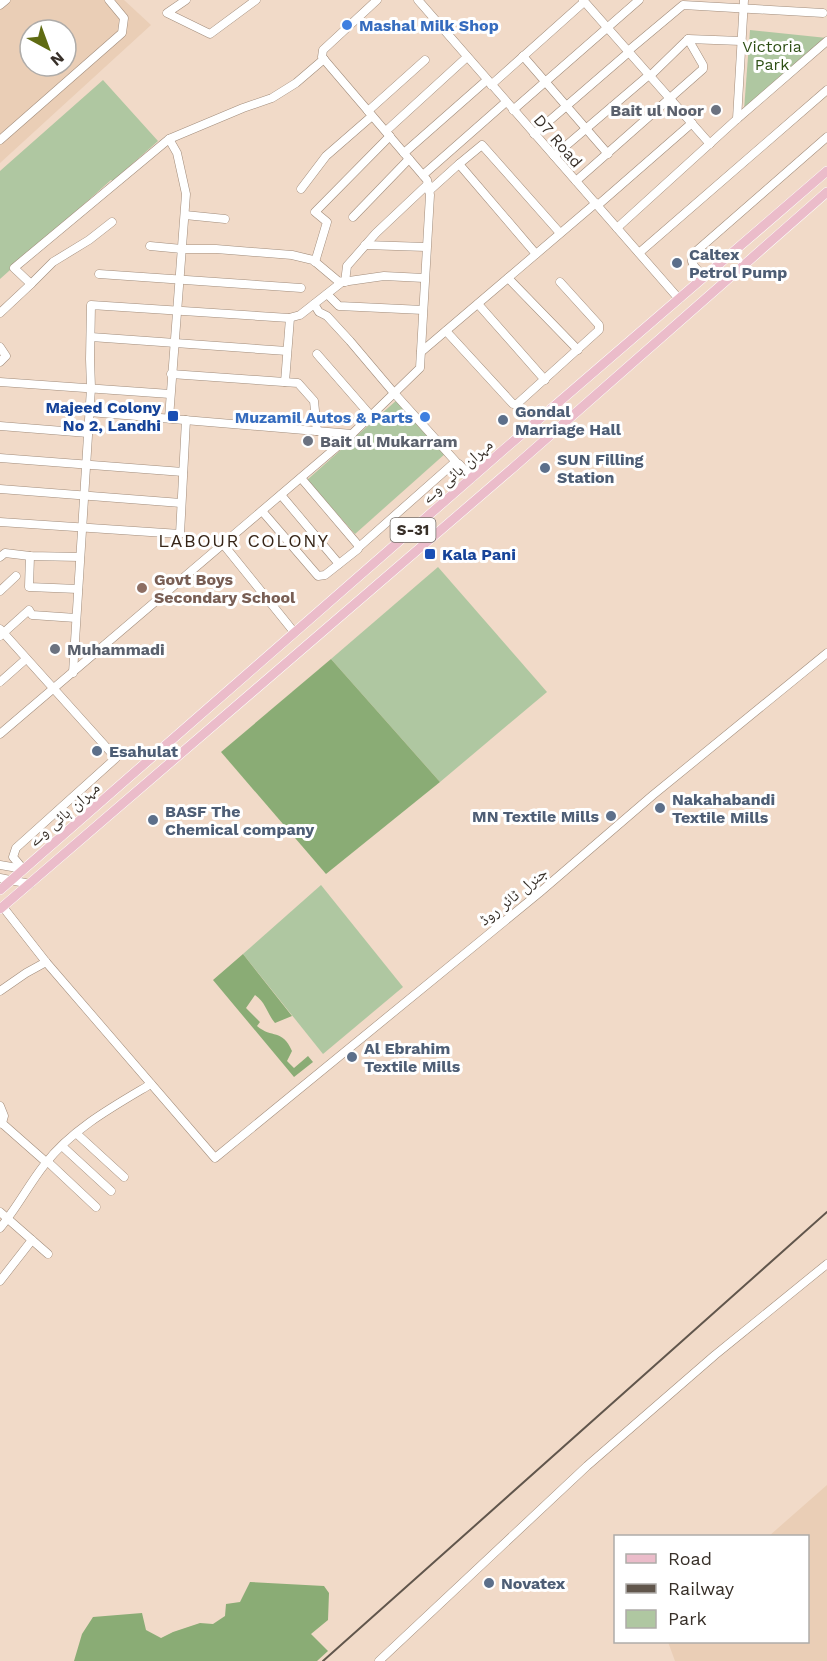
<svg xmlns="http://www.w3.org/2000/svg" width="827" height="1661" font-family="'Work Sans','Noto Naskh Arabic',sans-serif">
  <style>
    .built { fill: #eaceb6; fill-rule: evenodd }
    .green { fill: #afc7a1 }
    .forest { fill: #8aac75 }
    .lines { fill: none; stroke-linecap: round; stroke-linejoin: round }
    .minor-casing { stroke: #a18c7b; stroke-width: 9 }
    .major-casing { stroke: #fff; stroke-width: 10 }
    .minor { stroke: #fff; stroke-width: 8 }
    .major { stroke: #ebbcca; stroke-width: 9 }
    .rail { stroke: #61564c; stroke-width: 2 }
    .shop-dot { fill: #3f7fe0; stroke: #fff; stroke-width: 2 }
    .worship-dot { fill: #6b7280; stroke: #fff; stroke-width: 2 }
    .service-dot { fill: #5c6f8a; stroke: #fff; stroke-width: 2 }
    .transit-dot { fill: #1a4fb4; stroke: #fff; stroke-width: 2 }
    .education-dot { fill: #8d6e63; stroke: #fff; stroke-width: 2 }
    .labels { text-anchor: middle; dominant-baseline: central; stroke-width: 6; stroke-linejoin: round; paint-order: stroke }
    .shield { fill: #fff; stroke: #746e69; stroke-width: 1.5 }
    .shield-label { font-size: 15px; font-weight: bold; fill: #383029 }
    .shop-label { font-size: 16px; font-weight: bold; fill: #366cbe; stroke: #fff; text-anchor: start }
    .park-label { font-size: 16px; fill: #2f5016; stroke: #fff }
    .worship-label { font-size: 16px; font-weight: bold; fill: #5b616d; stroke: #fff; text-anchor: start }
    .street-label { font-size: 16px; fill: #383029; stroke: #fff }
    .service-label { font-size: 16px; font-weight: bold; fill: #4e5e75; stroke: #fff; text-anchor: start }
    .transit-label { font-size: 16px; font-weight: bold; fill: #164399; stroke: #fff; text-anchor: end }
    .education-label { font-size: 16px; font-weight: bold; fill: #785e54; stroke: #fff; text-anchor: start }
    .neighbourhood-label { font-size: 18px; letter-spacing: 1.5px; fill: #362517; stroke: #fff }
  </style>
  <rect width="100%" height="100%" fill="#f1dac8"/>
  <g class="built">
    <path d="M0,0H124L151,25L0,163ZM30,30H66V66H30Z"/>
    <polygon points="827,1485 827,1661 675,1661 668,1642 808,1642 808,1536 769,1536"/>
  </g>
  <g class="green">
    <polygon points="750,30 827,38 744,110"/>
    <polygon points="103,80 158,141 113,181 111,180 0,279 0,171"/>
    <polygon points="398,399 446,453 355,534 307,480"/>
    <polygon points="438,567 547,692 440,782 331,659"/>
    <polygon points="321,885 403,987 323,1054 243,954"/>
  </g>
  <g class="forest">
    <polygon points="331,659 440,782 326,874 221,752"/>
    <path d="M243,954L292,1016L275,1023C266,1012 267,1004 255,995L246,1008L260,1022L257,1026C272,1039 282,1028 292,1051L287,1061L294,1068L308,1056L313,1062L294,1077L213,980Z"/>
    <polygon points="250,1582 324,1586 329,1593 328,1620 311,1634 328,1651 317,1661 74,1661 82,1634 93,1617 142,1613 146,1630 161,1638 173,1632 200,1623 213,1624 225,1616 226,1604 240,1602"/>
  </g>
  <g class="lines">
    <g class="minor-casing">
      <g id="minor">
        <polyline points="186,0 167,13 210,34 256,0"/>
        <polyline points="418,0 679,299"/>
        <polyline points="583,0 710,144"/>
        <polyline points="0,5 6,0"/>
        <polyline points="628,51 683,5 823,13"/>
        <polyline points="523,56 608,154"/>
        <polyline points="650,76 688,39 741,41"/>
        <polyline points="491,85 584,2"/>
        <polyline points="513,110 639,0"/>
        <polyline points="368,111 425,60"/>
        <polyline points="737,119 744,0"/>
        <polyline points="386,131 467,57"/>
        <polyline points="534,134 629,52"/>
        <polyline points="0,140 122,33 124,18 109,0"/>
        <polyline points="404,153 487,80"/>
        <polyline points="554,156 649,75"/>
        <polyline points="459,164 482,145 560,233"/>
        <polyline points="423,175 506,102"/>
        <polyline points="576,181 703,69 703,65 688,39"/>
        <polyline points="301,189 326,156 372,116"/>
        <polyline points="429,191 459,164 536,254"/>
        <polyline points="598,205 692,123"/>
        <polyline points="185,215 225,219"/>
        <polyline points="353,217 409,159"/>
        <polyline points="617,228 737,119 827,41"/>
        <polyline points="365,245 426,247"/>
        <polyline points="150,246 182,249 216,249 292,255 313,260 338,281 342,282 384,276 424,278"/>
        <polyline points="639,253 827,90"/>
        <polyline points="315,262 327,222 315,212 390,136"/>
        <polyline points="99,274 301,288"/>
        <path d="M704,277C698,270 688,263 693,254L827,137"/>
        <polyline points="508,278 578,350"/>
        <polyline points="345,282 347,266 376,233 428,184"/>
        <polyline points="31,284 53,262 89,240 112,222"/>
        <polyline points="327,294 339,306 423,310"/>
        <polyline points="314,304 319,312 327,316 350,341 394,393 457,463"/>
        <polyline points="478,304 545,380"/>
        <polyline points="0,313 31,284 14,268 169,139 243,108 272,98 296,83 324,59"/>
        <polyline points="446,331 513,404 517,404 599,330 599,325 560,282"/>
        <polyline points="91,337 287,351"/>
        <polyline points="0,347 6,356 0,362"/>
        <polyline points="421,352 596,203"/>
        <polyline points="317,354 371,416"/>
        <polyline points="171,374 298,383 314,401 317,431"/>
        <polyline points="0,382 170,394"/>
        <polyline points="285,382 290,318"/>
        <polyline points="89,412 352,434"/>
        <polyline points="169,418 186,194 177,153 169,139"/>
        <polyline points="0,426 88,433"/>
        <polyline points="0,458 183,472"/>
        <polyline points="0,489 181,503"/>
        <polyline points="281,495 339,564"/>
        <polyline points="262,511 318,576 325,575 358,549 358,545 301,478"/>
        <polyline points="0,522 180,534 186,420"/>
        <polyline points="223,544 294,632"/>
        <polyline points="359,547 454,463 459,464 472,478"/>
        <polyline points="30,556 29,587 78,589"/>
        <polyline points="0,557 5,553 30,556 80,557"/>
        <polyline points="0,591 16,576"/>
        <polyline points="0,629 116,758 16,848 13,857 23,869"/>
        <polyline points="0,636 29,610 32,615 76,618"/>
        <polyline points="73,673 91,388 90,359 91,305 289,318 300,315 342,282"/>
        <polyline points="0,682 26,659"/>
        <polyline points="0,734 352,434 420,368 430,195 427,180 322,57 323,50 377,0"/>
        <polyline points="0,865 23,869"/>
        <polyline points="0,878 30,884"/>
        <polyline points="3,907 46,962 215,1158 539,893 653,795 827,653"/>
        <polyline points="0,991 26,973 46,962"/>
        <polyline points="0,1106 4,1116 2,1123"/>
        <polyline points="0,1123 4,1125 46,1162"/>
        <polyline points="77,1134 124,1177"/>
        <polyline points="62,1146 111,1191"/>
        <polyline points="47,1161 96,1207"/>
        <polyline points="0,1212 48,1254"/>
        <path d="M0,1228C17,1208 29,1184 45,1164C72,1129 114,1106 151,1084"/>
        <polyline points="0,1281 32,1240"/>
        <polyline points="379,1661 587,1466 715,1355 827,1264"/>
      </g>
    </g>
    <g class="major-casing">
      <g id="major">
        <polyline points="0,890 501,452 827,171"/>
        <polyline points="0,909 514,467 827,192"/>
      </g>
    </g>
    <use href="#minor" class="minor"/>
    <use href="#major" class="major"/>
    <polyline class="rail" points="323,1661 827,1212"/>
  </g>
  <g class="shop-dot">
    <circle cx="347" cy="25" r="6"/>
    <circle cx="425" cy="417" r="6"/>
  </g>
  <g class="worship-dot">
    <circle cx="716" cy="110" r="6"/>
    <circle cx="308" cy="441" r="6"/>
    <circle cx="55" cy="649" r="6"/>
  </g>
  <g class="service-dot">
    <circle cx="677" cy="263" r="6"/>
    <circle cx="503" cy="420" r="6"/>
    <circle cx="545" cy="468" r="6"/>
    <circle cx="97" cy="751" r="6"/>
    <circle cx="660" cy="808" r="6"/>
    <circle cx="611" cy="816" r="6"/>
    <circle cx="153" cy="820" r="6"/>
    <circle cx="352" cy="1057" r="6"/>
    <circle cx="489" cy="1583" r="6"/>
  </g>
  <g class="transit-dot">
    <rect x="167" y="410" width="12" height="12" rx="3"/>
    <rect x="424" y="548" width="12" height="12" rx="3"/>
  </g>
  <circle class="education-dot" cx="142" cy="588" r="6"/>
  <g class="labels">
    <rect class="shield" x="390.5" y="518" width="45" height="24" rx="4.5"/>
    <g class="shield-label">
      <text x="413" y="530">S-31</text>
    </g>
    <g class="shop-label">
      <text x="359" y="25">Mashal Milk Shop</text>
      <text x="413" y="417" text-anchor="end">Muzamil Autos &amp; Parts</text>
    </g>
    <g class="park-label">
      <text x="772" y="46">Victoria<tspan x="772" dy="18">Park</tspan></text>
    </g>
    <g class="worship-label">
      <text x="704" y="110" text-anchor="end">Bait ul Noor</text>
      <text x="320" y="441">Bait ul Mukarram</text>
      <text x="67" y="649">Muhammadi</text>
    </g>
    <g class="street-label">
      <text transform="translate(558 141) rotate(49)">D7 Road</text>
      <text transform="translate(457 471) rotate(-41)">مہران ہائی وے</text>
      <text transform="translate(64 814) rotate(-41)">مہران ہائی وے</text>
      <text transform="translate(513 896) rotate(-39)">جنرل ٹائر روڈ</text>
    </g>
    <g class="service-label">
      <text x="689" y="254">Caltex<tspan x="689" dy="18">Petrol Pump</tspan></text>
      <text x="515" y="411">Gondal<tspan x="515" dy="18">Marriage Hall</tspan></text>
      <text x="557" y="459">SUN Filling<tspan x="557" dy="18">Station</tspan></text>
      <text x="109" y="751">Esahulat</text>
      <text x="672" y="799">Nakahabandi<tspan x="672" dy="18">Textile Mills</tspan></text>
      <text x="165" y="811">BASF The<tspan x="165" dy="18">Chemical company</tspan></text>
      <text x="599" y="816" text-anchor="end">MN Textile Mills</text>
      <text x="364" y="1048">Al Ebrahim<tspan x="364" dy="18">Textile Mills</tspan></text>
      <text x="501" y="1583">Novatex</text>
    </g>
    <g class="transit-label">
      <text x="161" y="407">Majeed Colony<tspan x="161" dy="18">No 2, Landhi</tspan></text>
      <text x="442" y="554" text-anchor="start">Kala Pani</text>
    </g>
    <g class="education-label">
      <text x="154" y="579">Govt Boys<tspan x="154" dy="18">Secondary School</tspan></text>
    </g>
    <g class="neighbourhood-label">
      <text x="244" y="540">LABOUR COLONY</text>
    </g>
  </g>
  <rect x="614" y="1535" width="195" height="108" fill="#ffffff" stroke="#afaca9" stroke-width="1.5"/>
  <rect x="626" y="1554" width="30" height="9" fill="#ebbcca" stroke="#afaca9" stroke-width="1.5"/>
  <text x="668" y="1565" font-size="18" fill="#383029">Road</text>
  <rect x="626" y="1584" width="30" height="9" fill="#61564c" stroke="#afaca9" stroke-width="1.5"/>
  <text x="668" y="1595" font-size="18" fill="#383029">Railway</text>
  <rect x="626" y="1610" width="30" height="18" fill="#afc7a1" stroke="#afaca9" stroke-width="1.5"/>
  <text x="668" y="1625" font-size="18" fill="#383029">Park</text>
  <g transform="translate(48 48) rotate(139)"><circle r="28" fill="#ffffff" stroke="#afaca9" stroke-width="1.5"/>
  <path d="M0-4.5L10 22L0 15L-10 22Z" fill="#5f6b12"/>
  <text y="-9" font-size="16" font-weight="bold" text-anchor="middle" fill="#383029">N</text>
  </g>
</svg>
